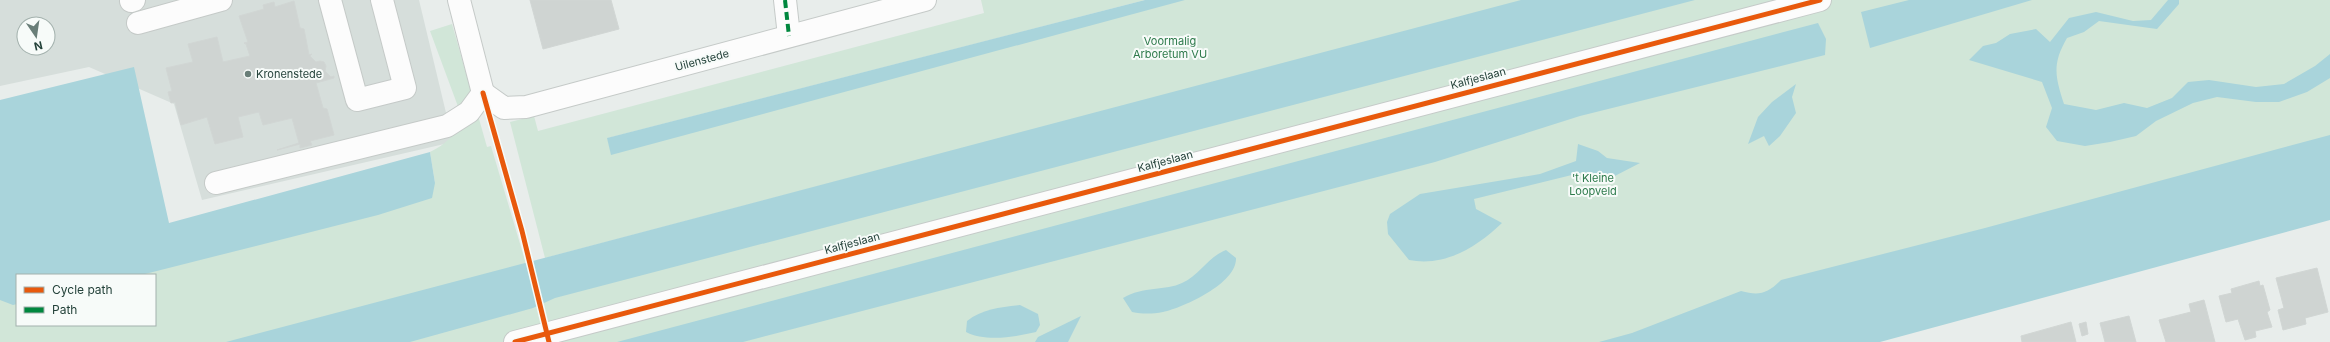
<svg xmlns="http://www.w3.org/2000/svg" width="2330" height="342" font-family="Inter,sans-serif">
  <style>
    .built { fill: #d6dedb; fill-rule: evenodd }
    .green { fill: #d1e6d8 }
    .water { fill: #a9d4db }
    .building { fill: #cfd4d2; stroke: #d1d6d4 }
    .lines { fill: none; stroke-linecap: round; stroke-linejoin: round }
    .minor-casing { stroke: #c5cac8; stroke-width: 24 }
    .minor { stroke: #fcfcfc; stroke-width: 22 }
    .quiet { stroke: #00873e; stroke-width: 4; stroke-dasharray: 8 4; stroke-linecap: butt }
    .cycleway-casing { stroke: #f7fbf9; stroke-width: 8 }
    .cycleway { stroke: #e8590c; stroke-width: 5 }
    .poi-dot { fill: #697e78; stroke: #f7fbf9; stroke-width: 1.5 }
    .labels { text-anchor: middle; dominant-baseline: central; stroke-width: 4; stroke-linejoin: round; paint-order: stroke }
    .park-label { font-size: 11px; fill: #2d7a4b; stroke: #f7fbf9 }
    .street-label { font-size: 11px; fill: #24423a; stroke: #f7fbf9 }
    .poi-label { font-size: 11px; fill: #24423a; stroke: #f7fbf9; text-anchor: start }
  </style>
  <rect width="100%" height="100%" fill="#e8edeb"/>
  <path class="built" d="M0,0H419L453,142L202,200L174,104L89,67L0,86ZM24,24H48V48H24Z"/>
  <g class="green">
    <polygon points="981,0 1145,0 608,138 611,152 1168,0 1527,0 545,258 510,122 534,116 538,131 984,13"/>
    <path d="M1674,0H2330V145L1611,342H0V288L17,284V325H155V275H57L435,183L430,152C446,144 454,136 463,120L430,31L452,24L487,147L491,146L537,301Z"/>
  </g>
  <g class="water">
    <polygon points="1145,0 1185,0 611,155 607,138"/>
    <polygon points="1521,0 1695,0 555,298 533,308 410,342 226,342"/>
    <polygon points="1909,0 2032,0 1870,48 1861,12"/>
    <path d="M2168,0H2179V4L2157,29L2099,21L2084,32L2067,38C2052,64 2055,76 2064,104L2096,110L2124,103L2147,108L2172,98L2188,82L2209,80L2256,87L2284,84L2315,66L2330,54V78L2307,92L2279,102H2256L2217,97L2193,103L2156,121L2136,136L2110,142L2085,146L2057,141L2046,127L2052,108L2042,82L1969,60L1983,46L1996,43L2010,34L2036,29L2050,42L2069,18L2096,12L2133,21L2151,20Z"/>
    <polygon points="1818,23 1826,39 1825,55 1580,116 1435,162 743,342 617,342"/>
    <polygon points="134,67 169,223 430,152 435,183 432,198 378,215 141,275 17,275 17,304 13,305 0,300 0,100"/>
    <polygon points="1796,84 1792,97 1796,113 1780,136 1769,146 1764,136 1748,144 1758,117 1772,102"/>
    <path d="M2330,135V220L1880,342H1599L1632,333L1741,291C1759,296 1767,294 1781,280L1985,228Z"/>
    <path d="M1578,144L1598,151L1607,158L1640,163L1607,180L1584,172L1474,199L1476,209L1502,223C1477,247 1445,267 1409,260L1388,234L1387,222L1390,214L1420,194L1540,174L1576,161Z"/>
    <path d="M1226,250L1236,258C1237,283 1185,307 1163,312C1152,314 1143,314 1132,312L1123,298C1143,286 1166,291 1182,283C1200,275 1208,257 1226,250Z"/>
    <path d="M1020,305L1038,314L1040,325L1036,332C1015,337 985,342 966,332L967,321C982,309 1001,307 1020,305Z"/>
    <polygon points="1081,316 1068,342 1035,342 1038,337"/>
  </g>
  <g class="building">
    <polygon points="530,0 611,0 619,29 543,49"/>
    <polygon points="294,1 300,28 304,29 309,55 312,54 310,56 316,62 320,61 324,62 326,66 325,71 331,77 334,76 334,78 316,83 323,108 327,109 334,135 310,141 312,145 300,148 300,144 277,150 299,143 292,118 263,125 259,112 238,117 243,137 215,144 207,117 181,125 175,102 171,103 168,92 172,91 166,68 193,62 188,44 217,37 223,62 250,56 246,44 244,43 248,42 239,16 264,9 263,5 274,2 275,7"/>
    <polygon points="2317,268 2328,312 2305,318 2306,324 2283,330 2278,310 2284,308 2276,278"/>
    <polygon points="2259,281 2260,286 2263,285 2270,310 2267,312 2272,327 2255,331 2256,337 2245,340 2238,319 2226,322 2219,296 2232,293 2231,289"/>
    <polygon points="2204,300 2215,342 2166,342 2159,320 2191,312 2189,304"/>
    <polygon points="2129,316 2136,342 2105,342 2100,323"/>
    <polygon points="2071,322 2076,342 2022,342 2021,336"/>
    <polygon points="2086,322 2088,334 2082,336 2079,324"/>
  </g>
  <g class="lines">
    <g class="minor-casing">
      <g id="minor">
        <polyline points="330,0 357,100 405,88 382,0"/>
        <polyline points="459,0 483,93"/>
        <polyline points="785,0 789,36"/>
        <polyline points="131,1 134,0"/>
        <polyline points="138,23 221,0"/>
        <polyline points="483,93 504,108 526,107 925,0"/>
        <polyline points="216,183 447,126 469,112 483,93"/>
        <polyline points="515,342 1820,0"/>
      </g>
    </g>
    <use href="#minor" class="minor"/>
    <polyline class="quiet" points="785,0 789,36"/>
    <g class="cycleway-casing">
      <g id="cycleway">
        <polyline points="483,93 522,231 549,342"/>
        <polyline points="515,342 1820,0"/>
      </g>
    </g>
    <use href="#cycleway" class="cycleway"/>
  </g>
  <circle class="poi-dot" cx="248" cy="74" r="4"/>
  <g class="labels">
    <g class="park-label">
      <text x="1170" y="41">Voormalig<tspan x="1170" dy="13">Arboretum VU</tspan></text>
      <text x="1593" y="178">'t Kleine<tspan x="1593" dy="13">Loopveld</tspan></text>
    </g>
    <g class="street-label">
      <text transform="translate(702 60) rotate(-15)">Uilenstede</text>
      <text transform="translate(1478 78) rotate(-15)">Kalfjeslaan</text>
      <text transform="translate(1165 161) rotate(-15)">Kalfjeslaan</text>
      <text transform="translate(852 243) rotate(-15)">Kalfjeslaan</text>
    </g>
    <g class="poi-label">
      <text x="256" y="74">Kronenstede</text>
    </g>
  </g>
  <rect x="16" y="274" width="140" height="52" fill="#f7fbf9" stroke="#a3b1ad"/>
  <rect x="24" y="287" width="20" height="6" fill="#e8590c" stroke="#a3b1ad"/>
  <text x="52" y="294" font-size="12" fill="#24423a">Cycle path</text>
  <rect x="24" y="307" width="20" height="6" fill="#00873e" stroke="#a3b1ad"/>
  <text x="52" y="314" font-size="12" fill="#24423a">Path</text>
  <g transform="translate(36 36) rotate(167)"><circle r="19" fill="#f7fbf9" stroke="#a3b1ad"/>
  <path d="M0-3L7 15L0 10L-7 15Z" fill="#697e78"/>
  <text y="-6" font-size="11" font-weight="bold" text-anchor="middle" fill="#24423a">N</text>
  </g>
</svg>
